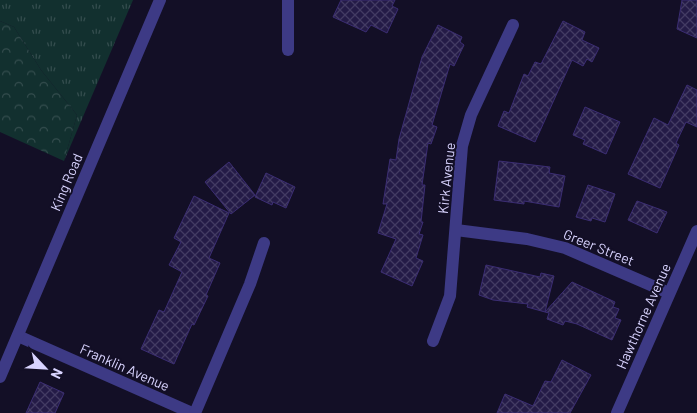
<svg xmlns="http://www.w3.org/2000/svg" width="697" height="413" font-family="Barlow,sans-serif">
  <style>
    .grass { fill: url(#grass-tufts) }
    .forest { fill: url(#forest-crowns) }
    .building { fill: url(#building-cross-hatch); stroke: #3b2d73 }
    .lines { fill: none; stroke-linecap: round; stroke-linejoin: round }
    .minor { stroke: #3d3a85; stroke-width: 12 }
    .labels { text-anchor: middle; dominant-baseline: central; stroke-width: 4; stroke-linejoin: round; paint-order: stroke }
    .street-label { font-size: 14px; fill: #d9d4ff; stroke: #130f26 }
  </style>
  <defs>
    <pattern id="grass-tufts" width="24" height="20" patternUnits="userSpaceOnUse" patternTransform="scale(1.25)"><rect width="24" height="20" fill="#12302f"/><path d="M3 7l-1-3M5 7V3M7 7l1-3M15 17l-1-3M17 17v-4M19 17l1-3" fill="none" stroke="#344d4e"/></pattern>
    <pattern id="forest-crowns" width="20" height="18" patternUnits="userSpaceOnUse" patternTransform="scale(1.25)"><rect width="20" height="18" fill="#12302f"/><path d="M2 6a3 3 0 1 1 6 0M12 15a3 3 0 1 1 6 0" fill="none" stroke="#344d4e"/></pattern>
    <pattern id="building-cross-hatch" width="8" height="8" patternUnits="userSpaceOnUse" patternTransform="scale(1.25)"><rect width="8" height="8" fill="#241b47"/><path d="M0 0l8 8M0 8l8-8" fill="none" stroke="#433b63"/></pattern>
  </defs>
  <rect width="100%" height="100%" fill="#130f26"/>
  <polygon class="grass" points="0,0 133,0 64,161 77,115 41,70 14,27 0,21"/>
  <polygon class="forest" points="0,21 14,27 41,70 77,115 64,161 0,132"/>
  <g class="building">
    <polygon points="341,0 395,0 392,6 398,9 387,33 371,25 366,32 333,17"/>
    <polygon points="682,0 697,0 697,38 677,29"/>
    <polygon points="563,21 585,32 582,40 599,48 592,62 587,59 583,66 572,60 535,142 498,126 504,111 509,113 524,74 528,76 535,62 541,64"/>
    <polygon points="438,25 462,37 460,42 464,45 454,66 450,64 432,125 437,127 431,144 428,143 422,185 425,185 421,222 423,222 419,234 423,235 416,258 423,261 412,286 381,272 396,239 378,233 387,204 383,204 390,159 396,160 399,139 422,57"/>
    <polygon points="687,85 697,90 697,127 686,122 676,143 679,145 660,188 628,174 654,118 668,125"/>
    <polygon points="585,107 620,122 606,154 583,144 585,140 573,135"/>
    <polygon points="499,161 550,167 549,173 565,176 559,207 524,201 524,204 494,200"/>
    <polygon points="229,162 255,195 231,214 205,182"/>
    <polygon points="266,173 295,187 286,208 273,202 272,205 255,197"/>
    <polygon points="588,185 615,194 605,222 592,218 591,221 576,217"/>
    <polygon points="194,196 229,213 209,258 220,263 206,295 208,296 194,325 192,324 174,364 141,349 159,310 164,312 182,272 169,265 181,242 174,238"/>
    <polygon points="637,201 667,212 657,233 628,220"/>
    <polygon points="486,265 540,277 541,273 554,276 545,312 527,307 528,304 493,300 479,295"/>
    <polygon points="572,282 615,302 613,307 619,309 615,318 621,320 612,340 577,324 565,321 563,325 547,319 549,313 545,312"/>
    <polygon points="562,360 591,375 570,413 497,413 505,394 533,406 545,381 551,382"/>
    <polygon points="40,382 64,393 55,413 26,413"/>
  </g>
  <g class="lines">
    <g class="minor">
      <polyline points="288,0 288,50"/>
      <polyline points="456,230 527,239 565,248 669,293"/>
      <polyline points="18,336 192,413"/>
      <polyline points="433,341 450,296 462,146 471,115 513,25"/>
      <polyline points="0,377 160,0"/>
      <polyline points="195,413 250,284 264,243"/>
      <polyline points="617,413 697,231"/>
    </g>
  </g>
  <g class="labels">
    <g class="street-label">
      <text transform="translate(446 178) rotate(-84)">Kirk Avenue</text>
      <text transform="translate(66 182) rotate(-67)">King Road</text>
      <text transform="translate(599 247) rotate(22)">Greer Street</text>
      <text transform="translate(643 316) rotate(-66)">Hawthorne Avenue</text>
      <text transform="translate(125 367) rotate(24)">Franklin Avenue</text>
    </g>
  </g>
  <g transform="translate(45 368) rotate(115)" stroke="#130f26" stroke-width="4" paint-order="stroke">
  <path d="M0-4L9 19L0 12L-9 19Z" fill="#d9d4ff"/>
  <text y="-8" font-size="14" font-weight="bold" text-anchor="middle" fill="#d9d4ff">N</text>
  </g>
</svg>
